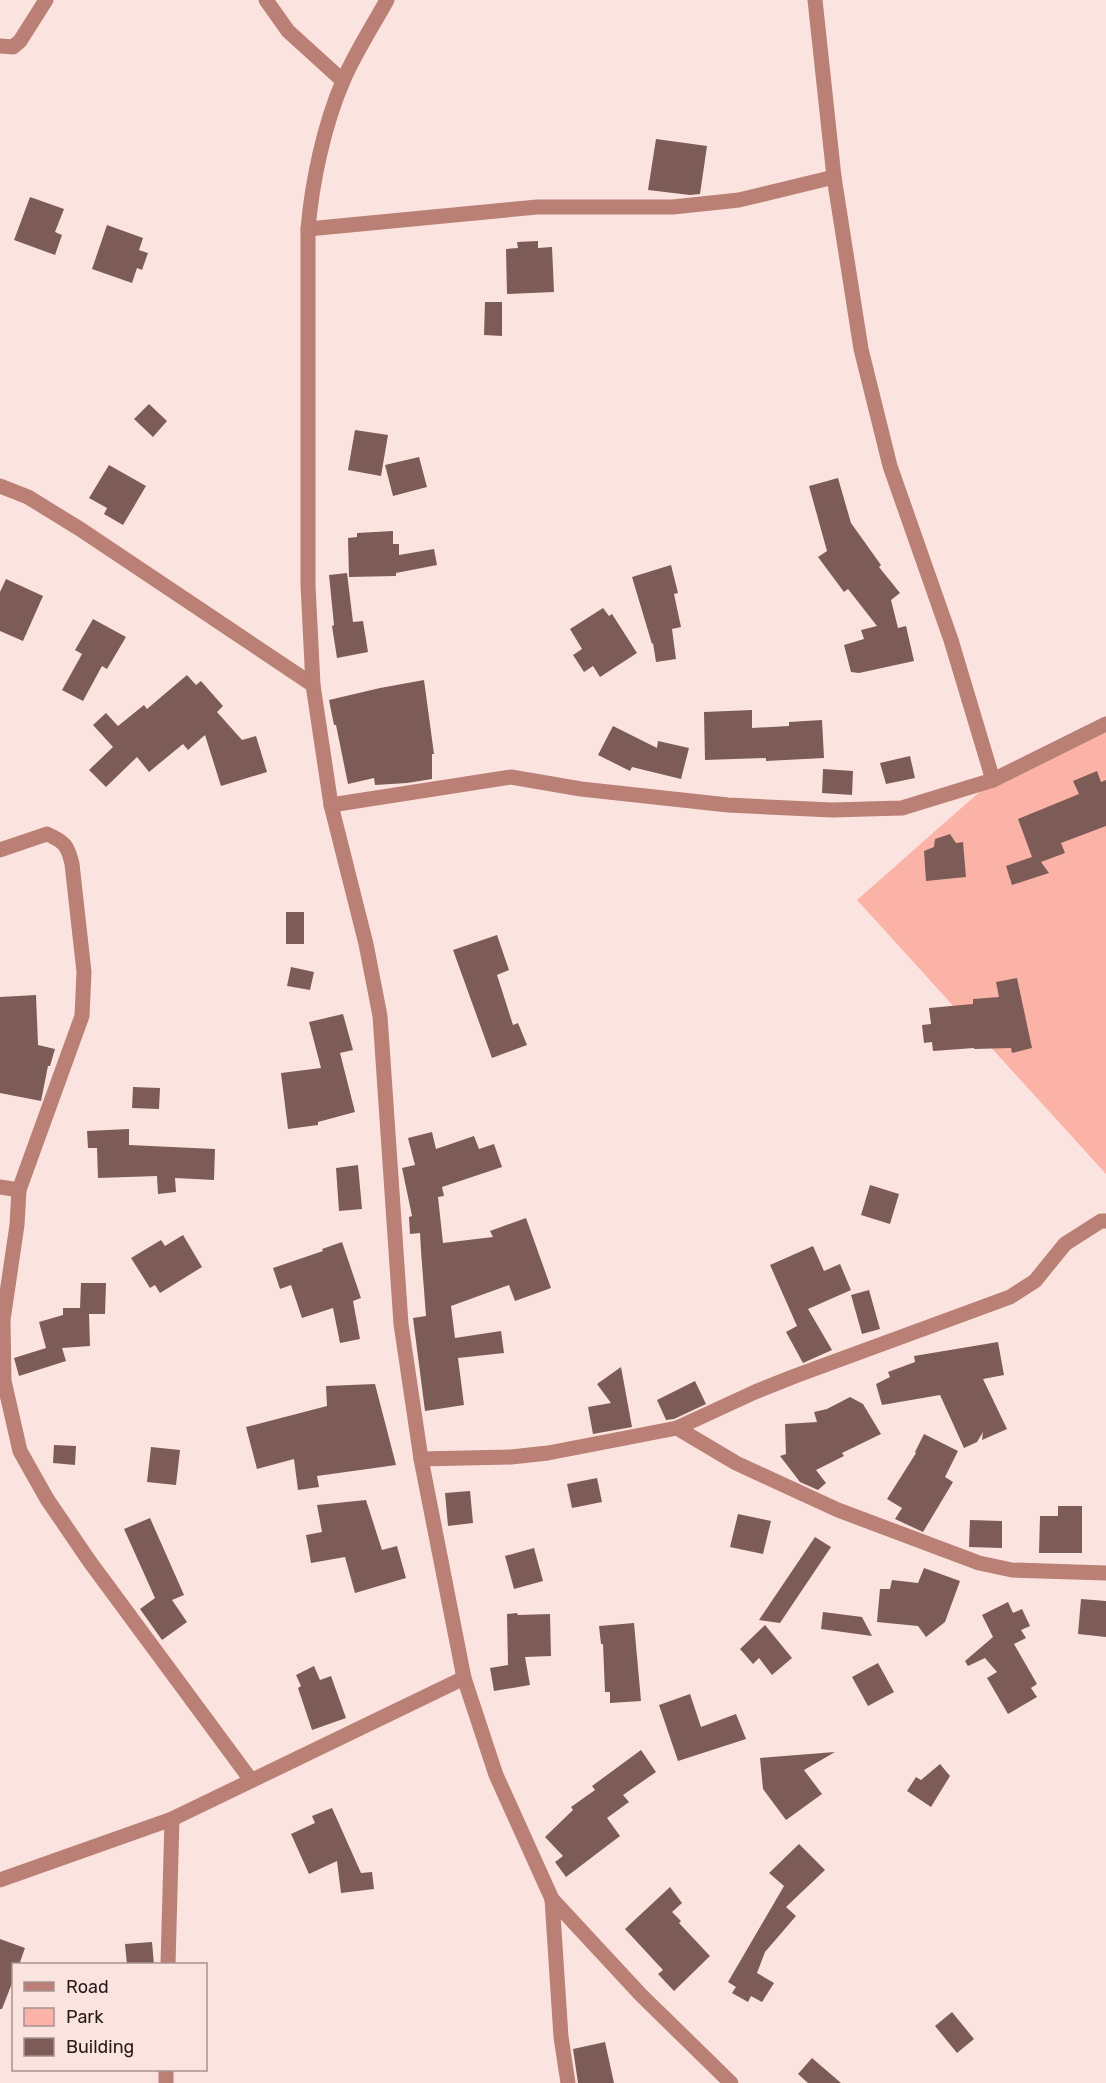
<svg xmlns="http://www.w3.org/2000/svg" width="1106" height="2083" font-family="Rubik,sans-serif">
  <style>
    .green { fill: #fcb3a7 }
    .building { fill: #7d5c57 }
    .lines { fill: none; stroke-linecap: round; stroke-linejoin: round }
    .minor { stroke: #ba7f75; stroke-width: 15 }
  </style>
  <rect width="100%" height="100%" fill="#fbe4e0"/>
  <polygon class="green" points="1106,724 1106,1174 857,900 993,780"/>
  <g class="building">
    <polygon points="656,139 707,146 700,194 690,195 648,190"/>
    <polygon points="30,197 64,209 55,232 62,235 55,255 14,240"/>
    <polygon points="107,225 143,238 139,250 148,253 142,270 137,268 132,283 92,269"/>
    <polygon points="538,241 538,248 552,247 554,292 507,294 506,249 518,248 517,242"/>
    <polygon points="485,302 502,302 502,336 484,335"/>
    <polygon points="149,404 167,421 153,437 134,419"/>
    <polygon points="355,430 388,435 381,476 348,470"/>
    <polygon points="419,457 427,487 393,496 385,465"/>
    <polygon points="109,465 146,486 123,525 104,514 107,508 89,498"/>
    <polygon points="838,478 851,523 881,565 879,567 900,593 891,600 898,628 906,626 914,661 859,673 851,672 844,645 864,639 861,630 877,626 848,589 844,592 818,557 827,551 809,486"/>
    <polygon points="393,531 393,544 399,544 399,555 434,549 437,565 396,573 396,576 349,577 348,538 357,537 357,533"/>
    <polygon points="671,565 678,593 674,594 681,627 672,629 676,659 656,662 653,643 652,644 632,577"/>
    <polygon points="347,573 353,622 363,621 368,652 337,658 332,626 334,625 329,575"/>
    <polygon points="6,579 43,596 23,641 0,631 0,592"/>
    <polygon points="603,608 609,616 612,614 637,653 600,677 593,666 584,672 573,655 582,649 570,629"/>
    <polygon points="93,619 126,637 107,669 102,666 83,701 62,690 82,654 75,650"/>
    <polygon points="187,675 196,685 201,681 223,706 217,712 242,740 256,736 267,772 221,786 205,735 188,750 183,744 149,772 137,757 106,787 89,770 113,747 93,725 106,713 118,726 144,705 147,709"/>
    <polygon points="424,680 434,754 432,754 432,779 407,783 375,785 374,778 348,784 336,725 334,725 329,700 380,688"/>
    <polygon points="752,710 752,728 789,726 789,722 822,720 824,758 766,761 766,758 705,760 704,712"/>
    <polygon points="613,726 657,748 658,741 689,748 681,779 632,767 630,771 598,755"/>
    <polygon points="910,756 915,778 886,784 880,763"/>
    <polygon points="823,769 853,771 852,795 822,793"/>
    <polygon points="1097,771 1101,782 1106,780 1106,826 1061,843 1065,853 1041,862 1049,873 1012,885 1006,866 1032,857 1018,819 1079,794 1073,781"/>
    <polygon points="950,834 956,843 963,842 966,877 926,881 924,851 934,847 935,839"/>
    <rect x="286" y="912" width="18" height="32"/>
    <polygon points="497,935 509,970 497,975 513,1025 518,1023 527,1045 492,1058 453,950"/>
    <polygon points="291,967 314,972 310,990 287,986"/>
    <polygon points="1017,978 1032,1048 1012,1053 1011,1048 974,1049 974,1048 933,1051 932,1042 924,1043 922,1025 931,1024 929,1008 973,1004 973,999 999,997 996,982"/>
    <polygon points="36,995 38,1045 55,1049 50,1066 48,1066 41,1101 0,1093 0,997"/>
    <polygon points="343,1014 353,1050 340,1053 355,1112 318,1122 318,1125 288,1129 281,1073 321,1068 309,1022"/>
    <polygon points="133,1087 160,1088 159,1109 132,1108"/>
    <polygon points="129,1129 129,1145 215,1149 214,1180 175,1178 176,1192 158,1194 157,1176 98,1178 97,1148 88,1148 87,1131"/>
    <polygon points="432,1132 436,1149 474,1136 479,1149 494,1144 502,1167 442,1187 444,1196 438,1197 443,1243 493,1237 490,1231 526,1218 551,1288 515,1301 509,1285 451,1306 455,1338 501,1331 504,1353 458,1358 464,1405 425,1411 413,1318 426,1316 421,1251 420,1233 410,1234 409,1217 412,1216 402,1168 415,1165 408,1138"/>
    <polygon points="358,1165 362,1209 339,1211 336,1168"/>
    <polygon points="870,1185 899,1194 890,1224 861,1215"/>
    <polygon points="183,1235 202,1267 160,1293 155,1285 150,1288 131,1258 161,1240 165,1246"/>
    <polygon points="342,1242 361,1298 353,1301 360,1339 340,1343 333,1308 302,1318 291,1285 280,1289 273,1268 323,1251 322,1249"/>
    <polygon points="813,1246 824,1271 840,1264 851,1290 808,1309 832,1350 803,1363 786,1332 797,1326 770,1265"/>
    <polygon points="81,1283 106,1283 105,1314 89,1314 90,1346 62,1348 66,1361 19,1376 14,1358 46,1348 39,1322 63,1315 63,1308 80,1308"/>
    <polygon points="869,1290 880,1329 862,1334 851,1295"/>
    <polygon points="998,1342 1004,1375 983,1379 1007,1429 982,1440 983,1432 977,1442 964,1448 940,1395 882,1405 876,1384 890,1377 888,1372 915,1362 914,1356"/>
    <polygon points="621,1367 632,1427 593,1434 588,1407 611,1403 597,1384"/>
    <polygon points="695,1381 706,1404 674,1419 666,1420 657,1400"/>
    <polygon points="375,1384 396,1465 317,1476 319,1487 298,1490 294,1459 257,1469 246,1427 327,1406 326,1386"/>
    <polygon points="850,1397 863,1404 881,1434 842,1453 844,1456 816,1470 826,1483 818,1490 800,1482 780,1456 786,1454 785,1424 817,1422 814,1412 827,1409"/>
    <polygon points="924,1434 958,1451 945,1477 953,1482 923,1532 895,1519 902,1508 887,1499 916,1453 915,1452"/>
    <polygon points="54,1445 76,1446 75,1465 53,1463"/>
    <polygon points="151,1447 180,1450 176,1485 147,1482"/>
    <polygon points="597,1478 602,1502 572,1508 567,1484"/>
    <polygon points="470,1491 473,1523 448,1526 445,1493"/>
    <polygon points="366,1500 382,1550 397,1546 406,1578 355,1593 345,1557 311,1563 306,1535 322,1532 317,1505"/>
    <polygon points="1058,1506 1082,1506 1082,1553 1039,1553 1040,1516 1058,1516"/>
    <polygon points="738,1514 771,1521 763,1554 730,1547"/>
    <polygon points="150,1518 184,1595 172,1600 187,1622 162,1640 140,1609 155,1598 124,1529"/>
    <polygon points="970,1520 1002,1521 1002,1548 969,1547"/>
    <polygon points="815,1537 831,1547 780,1623 759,1620"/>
    <polygon points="534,1548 543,1581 514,1589 505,1556"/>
    <polygon points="924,1568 960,1581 945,1622 926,1637 918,1626 877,1622 880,1589 890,1589 892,1580 918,1583"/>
    <polygon points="1081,1599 1106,1601 1106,1637 1078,1634"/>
    <polygon points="1008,1602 1013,1613 1022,1609 1030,1626 1021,1630 1026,1638 1014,1644 1037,1684 1031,1688 1037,1697 1008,1714 987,1678 997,1672 985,1658 968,1666 965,1661 993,1637 982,1615"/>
    <polygon points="823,1612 862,1617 872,1636 821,1629"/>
    <polygon points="517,1613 518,1615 550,1614 551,1656 525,1657 530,1685 494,1691 490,1668 508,1665 507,1614"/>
    <polygon points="634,1623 641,1701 610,1703 610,1692 605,1692 603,1644 601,1644 599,1626"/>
    <polygon points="765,1625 792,1658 772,1675 759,1658 753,1664 740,1649"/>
    <polygon points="878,1663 894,1692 868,1706 852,1677"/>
    <polygon points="314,1666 320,1680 331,1676 346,1718 312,1730 298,1688 301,1686 296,1675"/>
    <polygon points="690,1694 701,1727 736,1714 746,1739 678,1761 659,1705"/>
    <polygon points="641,1750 656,1772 623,1795 629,1802 607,1818 620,1836 566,1877 555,1862 563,1856 545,1837 573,1810 571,1807 595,1790 592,1786"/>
    <polygon points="835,1752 804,1770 822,1794 786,1820 763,1789 760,1758"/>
    <polygon points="940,1764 950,1776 931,1807 907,1791 916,1777 921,1780"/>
    <polygon points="332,1808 361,1873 372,1872 374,1889 341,1893 337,1861 309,1874 291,1834 315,1823 312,1816"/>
    <polygon points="799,1844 825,1870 786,1907 796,1916 765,1952 757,1973 774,1983 762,2002 751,1996 748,2002 732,1993 736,1987 728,1982 784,1886 769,1873"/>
    <polygon points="670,1887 682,1903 672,1912 681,1921 679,1923 710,1956 674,1991 658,1974 663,1970 625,1929"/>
    <polygon points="0,1939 25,1948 19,1965 14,1965 14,1978 2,2009 0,2009"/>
    <polygon points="152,1942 154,1965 127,1965 125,1944"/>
    <polygon points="952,2012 974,2039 957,2053 935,2026"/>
    <polygon points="605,2042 614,2083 578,2083 573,2049"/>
    <polygon points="812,2058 841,2083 808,2083 798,2074"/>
  </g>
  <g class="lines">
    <g class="minor">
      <polyline points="266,0 288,31 343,81"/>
      <polyline points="815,0 834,177 861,349 890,466 951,640 993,780"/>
      <polyline points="0,46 13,47 20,41 46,0"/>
      <polyline points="308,229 537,207 673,207 739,200 834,177"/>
      <polyline points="0,486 28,497 80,529 313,685 331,805 366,944 380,1016 401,1324 421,1459 464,1678 496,1775 552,1899 641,1995 731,2083"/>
      <path d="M313,685L308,585V229C312,182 324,125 343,81C355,53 372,27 387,0"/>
      <polyline points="331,805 511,777 581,789 728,805 832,810 902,808 993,780 1106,724"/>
      <path d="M0,850L47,834C65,842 68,846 72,864L84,972L82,1016L19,1190L17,1225L3,1320L4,1381L20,1451L47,1499L90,1562L251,1780"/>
      <polyline points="0,1187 19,1190"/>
      <polyline points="677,1428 736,1463 838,1510 979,1563 1012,1570 1106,1573"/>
      <polyline points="421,1459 511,1457 548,1453 677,1428 755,1392 795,1376 1010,1297 1035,1281 1065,1244 1101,1221 1106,1221"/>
      <polyline points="0,1880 172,1819 464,1678"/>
      <polyline points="552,1899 561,2037 568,2083"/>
      <polyline points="168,1964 172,1819"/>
      <polyline points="166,2083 166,2070"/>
    </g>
  </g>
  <rect x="12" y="1963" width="195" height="108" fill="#fbe4e0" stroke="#a69390" stroke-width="1.5"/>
  <rect x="24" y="1982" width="30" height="9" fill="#ba7f75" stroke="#a69390" stroke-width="1.5"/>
  <text x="66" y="1993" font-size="18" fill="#271a18">Road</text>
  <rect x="24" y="2008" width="30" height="18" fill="#fcb3a7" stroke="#a69390" stroke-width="1.5"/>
  <text x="66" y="2023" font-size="18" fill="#271a18">Park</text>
  <rect x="24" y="2038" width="30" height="18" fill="#7d5c57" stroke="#a69390" stroke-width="1.5"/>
  <text x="66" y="2053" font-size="18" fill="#271a18">Building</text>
</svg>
